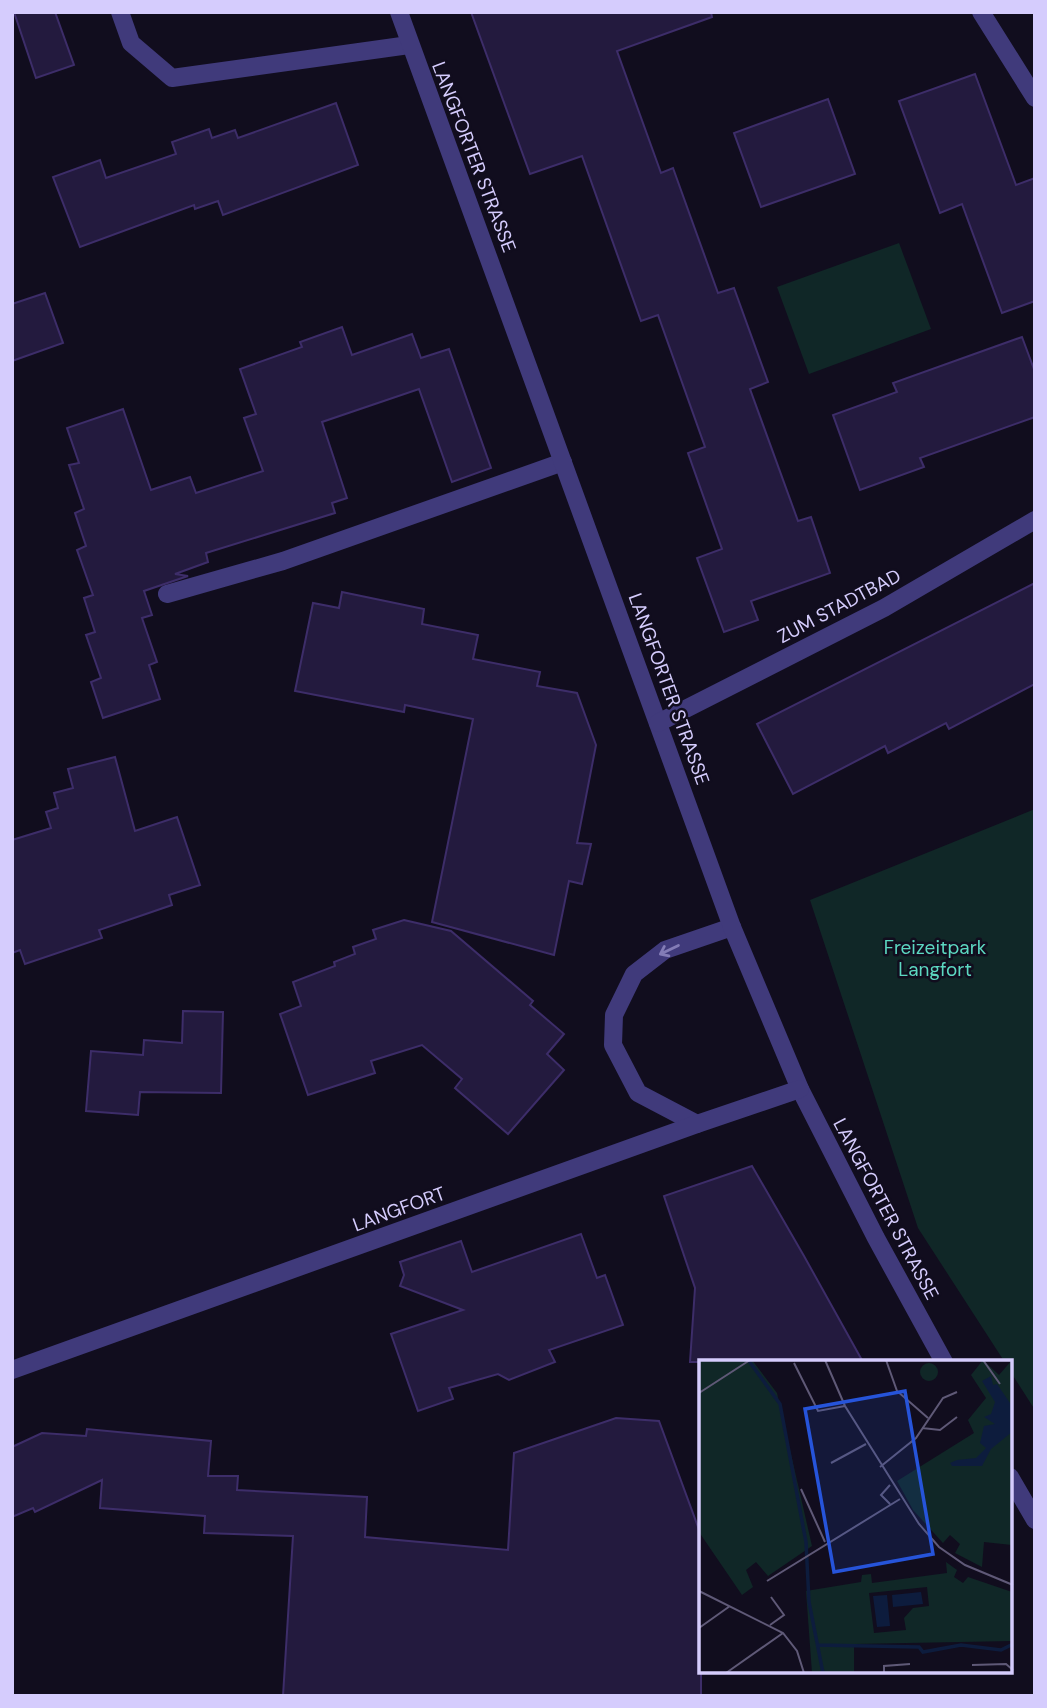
<svg xmlns="http://www.w3.org/2000/svg" width="1047" height="1708" font-family="'DM Sans',sans-serif">
  <style>
    .green { fill: #102727 }
    .building { fill: #231a3e; stroke: #3d2d69; stroke-width: 2 }
    .lines { fill: none; stroke-linecap: round; stroke-linejoin: round }
    .service { stroke: #403a7b; stroke-width: 18 }
    .minor { stroke: #403a7b; stroke-width: 18 }
    .oneway { stroke: #837cb6 }
    .labels { text-anchor: middle; dominant-baseline: central; stroke-width: 5; stroke-linejoin: round; paint-order: stroke }
    .street-label { font-size: 19px; fill: #d5ccfd; stroke: #110d1e }
    .park-label { font-size: 19px; fill: #5cd8c1; stroke: #110d1e }
    .inset-river { fill: none; stroke: #0d1c3d; stroke-width: 3.5 }
    .inset-road { fill: none; stroke: #5f5977; stroke-width: 2 }
    .view { fill: #2654da; fill-opacity: 0.15; stroke: #2654da; stroke-width: 3.5 }
    .inset-edge { fill: none; stroke: #d5ccfd; stroke-width: 3.5 }
  </style>
  <rect width="100%" height="100%" fill="#110d1e"/>
  <g class="green">
    <polygon points="899,243 931,329 809,374 777,287"/>
    <polygon points="1035,809 1035,1410 1010,1371 1010,1362 1004,1361 918,1228 810,900"/>
  </g>
  <g class="building">
    <polygon points="14,12 55,12 74,65 36,78"/>
    <polygon points="471,12 711,12 712,17 617,51 661,173 673,168 718,293 734,288 768,382 750,389 798,521 811,517 830,573 751,601 758,620 724,632 697,558 722,549 688,453 705,447 658,315 641,321 582,156 530,174"/>
    <polygon points="975,74 1016,185 1035,178 1035,301 1002,313 962,204 940,213 899,101"/>
    <polygon points="828,99 855,174 761,207 734,133"/>
    <polygon points="336,103 358,165 223,215 218,201 195,209 194,205 80,247 53,177 100,160 106,178 176,154 172,142 209,129 212,138 235,130 238,138"/>
    <polygon points="45,293 63,343 12,361 12,304"/>
    <polygon points="342,327 352,355 412,334 421,358 449,349 491,468 452,482 419,389 322,422 347,498 332,503 335,513 206,553 208,562 175,574 188,576 144,591 152,615 142,618 157,662 149,665 160,699 103,718 91,682 101,678 86,635 95,632 84,598 93,595 77,550 86,546 75,513 84,509 69,465 79,463 67,428 123,409 151,490 190,477 196,493 263,471 244,418 256,414 240,369 302,347 300,342"/>
    <polygon points="1022,337 1035,372 1035,417 920,458 924,467 860,490 833,415 897,392 893,383"/>
    <polygon points="1035,583 1035,684 949,729 946,723 888,753 885,746 793,794 757,724"/>
    <polygon points="342,592 424,609 422,624 478,635 473,659 540,672 537,686 577,693 596,745 577,843 591,844 582,884 569,881 554,955 432,922 473,719 405,705 404,712 295,691 313,603 339,608"/>
    <polygon points="115,757 135,831 177,817 200,885 169,895 172,905 99,930 102,938 25,964 20,950 12,953 12,840 51,828 46,812 58,808 54,793 73,788 68,769"/>
    <polygon points="404,920 451,931 533,1001 530,1005 564,1034 547,1054 564,1070 508,1134 455,1088 462,1079 422,1045 371,1061 375,1073 308,1095 280,1014 301,1006 293,982 335,966 334,962 355,954 353,947 376,939 373,930"/>
    <polygon points="183,1011 223,1012 221,1093 140,1092 138,1115 86,1111 91,1051 143,1055 144,1040 182,1043"/>
    <polygon points="752,1166 804,1256 863,1362 690,1362 695,1288 664,1196"/>
    <polygon points="581,1234 597,1278 605,1275 623,1325 549,1350 555,1362 509,1380 498,1374 449,1388 453,1399 418,1411 391,1334 463,1310 400,1286 404,1275 400,1262 461,1241 472,1272"/>
    <polygon points="616,1418 659,1421 701,1535 701,1696 283,1696 293,1536 204,1533 205,1516 100,1508 102,1480 35,1512 33,1508 12,1517 12,1447 42,1433 86,1436 87,1429 211,1441 208,1476 238,1476 237,1490 367,1497 365,1537 508,1550 514,1453"/>
  </g>
  <g class="lines">
    <g class="service">
      <polyline points="167,594 283,561 563,462"/>
      <polyline points="697,1124 638,1093 613,1045 614,1015 634,974 665,950 732,927"/>
    </g>
    <g class="minor">
      <polyline points="120,12 131,43 172,78 409,45"/>
      <polyline points="399,12 732,927 800,1089 876,1238 944,1362"/>
      <polyline points="981,12 1035,98"/>
      <polyline points="658,723 884,608 1035,520"/>
      <polyline points="12,1370 697,1124 800,1089"/>
      <polyline points="1010,1477 1035,1520"/>
    </g>
  </g>
  <defs><path id="oneway-shaft" d="M-6 0H5M1.5-3L5.5 0L1.5 3" fill="none" stroke-width="1.6" stroke-linecap="round" stroke-linejoin="round" transform="scale(1.75)"/></defs>
  <use class="oneway" href="#oneway-shaft" transform="translate(669 950) rotate(154)"/>
  <g class="labels">
    <g class="street-label">
      <text transform="translate(474 157) rotate(69)">LANGFORTER STRASSE</text>
      <text transform="translate(839 606) rotate(-28)">ZUM STADTBAD</text>
      <text transform="translate(669 689) rotate(70)">LANGFORTER STRASSE</text>
      <text transform="translate(399 1209) rotate(-20)">LANGFORT</text>
      <text transform="translate(886 1209) rotate(62)">LANGFORTER STRASSE</text>
    </g>
    <g class="park-label">
      <text x="935" y="947">Freizeitpark<tspan x="935" dy="22">Langfort</tspan></text>
    </g>
  </g>
  <g transform="translate(699 1360)">
    <rect width="313" height="313" fill="#110d1e"/>
    <path d="M0,0H53L78,33L113,186L69,216L57,202L47,210L54,227L43,235L0,172ZM284,0L300,15L313,0V185L285,182L283,207L256,193L261,184L251,175L244,183L214,150L198,121L275,73L269,60L287,38L272,15ZM221 12a9 9 0 1 1 18 0a9 9 0 1 1-18 0ZM247,202L258,210L255,217L264,223L269,217L313,232V281L155,284V313H113L107,231L162,222L163,215L172,214L173,223L248,213ZM228,227L230,246L214,248L205,258L207,270L175,273L170,233Z" fill="#102727" fill-rule="evenodd"/>
    <path d="M292,16L294,25L298,24L313,46V72L292,89L283,106H253L251,103L258,100L277,98L287,88L281,83L285,66L296,64L285,57L292,54L296,42L283,21ZM222,232L224,244L194,247L193,235ZM188,235L191,266L178,267L174,236Z" fill="#0d1c3d"/>
    <path class="inset-river" d="M50,1L81,44L107,182L110,242L124,313M118,285L220,287L224,292L262,285L302,290L314,284"/>
    <path class="inset-road" d="M126,0L146,46L220,164L240,187L266,205L314,225M187,0L198,31L229,58M284,0L301,24M95,3L119,51L146,46M0,33L51,0M223,68L241,70L258,57M132,103L167,84M181,107L217,78L244,38L258,32M102,129L126,182M191,144L182,135L191,125M68,221L201,139M0,231L84,273L98,291L105,313M71,265L85,255L72,237M0,268L31,246M273,305L307,304L314,310M27,313L84,273M185,313V306L211,304"/>
    <path class="view" d="M206,31L234,194L135,212L106,49Z"/>
    <rect width="313" height="313" class="inset-edge"/>
  </g>
  <rect width="1047" height="1708" fill="none" stroke="#d5ccfd" stroke-width="28"/>
</svg>
